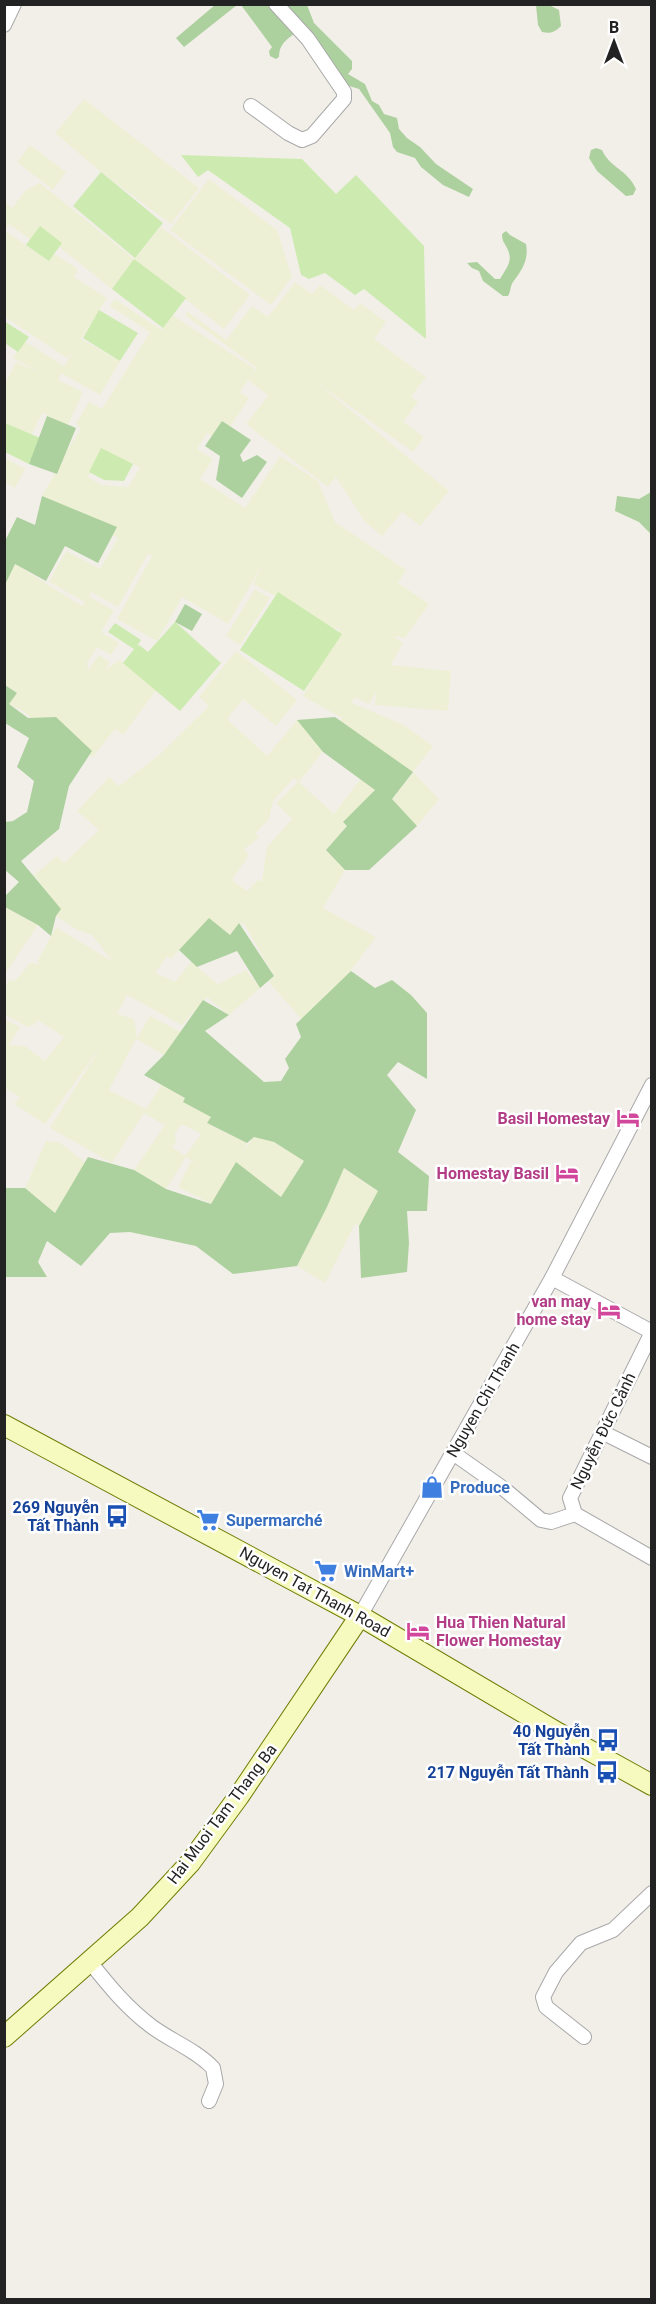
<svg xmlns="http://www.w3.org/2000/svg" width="656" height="2304" font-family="Roboto,sans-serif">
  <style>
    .farmland { fill: #eef0d5; fill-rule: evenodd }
    .grass { fill: #cdebb0 }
    .forest { fill: #add19e }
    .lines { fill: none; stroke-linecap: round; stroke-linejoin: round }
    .street-casing { stroke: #a9a9a9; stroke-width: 16 }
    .secondary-casing { stroke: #707d05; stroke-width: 22 }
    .street { stroke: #fff; stroke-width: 14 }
    .secondary { stroke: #f7fabf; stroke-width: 20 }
    .labels { text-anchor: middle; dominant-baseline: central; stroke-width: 5; stroke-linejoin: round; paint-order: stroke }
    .hotel-label { font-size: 16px; font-weight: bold; fill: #b23c85; stroke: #fff; text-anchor: end }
    .street-label { font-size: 16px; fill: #222; stroke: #fff }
    .shop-label { font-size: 16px; font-weight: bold; fill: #366cbe; stroke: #fff; text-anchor: start }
    .transit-label { font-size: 16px; font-weight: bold; fill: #164399; stroke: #fff; text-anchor: end }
  </style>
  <rect width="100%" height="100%" fill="#f2efe9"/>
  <g class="farmland">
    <polygon points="84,99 199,188 171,224 101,172 55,133"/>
    <polygon points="30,145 66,172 53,190 17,162"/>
    <polygon points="209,179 277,230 292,277 271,305 170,230"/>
    <polygon points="40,183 134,259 161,227 250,295 224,329 135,260 112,289 38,230 31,240 9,224 5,231 49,261 54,254 78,269 74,277 107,298 81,339 120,361 100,395 61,373 58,380 83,392 68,425 42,413 31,436 5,424 4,386 16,362 42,374 13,358 24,341 64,366 73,352 67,358 5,317 5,202 12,208 26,190"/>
    <path d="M295,282L312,294L320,285L354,310L360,303L386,322L374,339L426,377L411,397L418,402L403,422L424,437L413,452L315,381L449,491L420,526L402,512L382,536L365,522L336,477L328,487L246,424L268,396L270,397L248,380L240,392L249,398L220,442L207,433L197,449L213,459L200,479L245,508L280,456L318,481L335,522L406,570L398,583L429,604L405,638L393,636L403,643L391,665L451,671L448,711L375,705L376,692L369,704L355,697L348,708L352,703L404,725L433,746L413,772L439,799L417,826L392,799L413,773L339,723L342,718L303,696L340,629L333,628L253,584L264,562L228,624L182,597L157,641L117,619L152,556L148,554L118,607L91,592L89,596L114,611L101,632L119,643L111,655L97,647L87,663L88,670L99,655L110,662L105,670L120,660L158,688L123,735L115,729L92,758L73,733L45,729L20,709L9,704L16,693L5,684V581L15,564L82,606L85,602L49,582L66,551L100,569L118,538L42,496L61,463L68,466L60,461L81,429L76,423L89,402L102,409L150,332L110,306L115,299L161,330L172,315L255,369L252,375L257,368L185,315L188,312L226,340L252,306L268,317ZM103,453L126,467L130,462L140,468L128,487L101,485L88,477Z"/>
    <polygon points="5,458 25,469 15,488 5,482"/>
    <polygon points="255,589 270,598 240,645 226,636"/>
    <path d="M236,651L297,700L276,726L243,699L227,719L267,756L297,720L325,749L299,782L334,814L361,778L375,790L344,822L347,826L326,850L345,870L323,908L376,937L341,983L302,1020L269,982L274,976L245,925L239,923L230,935L209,919L171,959L167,956L155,973L175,982L191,962L218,984L246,970L260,988L229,1015L207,997L182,1025L127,995L117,1014L134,1019L137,1038L150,1016L181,1032L164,1055L136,1039L109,1090L146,1109L162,1084L186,1098L183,1102L212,1117L208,1124L247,1143L244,1150L254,1137L274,1142L304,1161L281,1198L236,1162L211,1204L178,1187L191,1161L201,1166L186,1157L166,1189L134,1170L169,1119L164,1125L144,1113L112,1163L50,1128L101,1046L45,1124L14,1104L20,1097L5,1088L4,1019L20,1027L9,1045L25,1046L45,1061L64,1037L38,1020L35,1024L28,1027L5,1015V987L9,980L15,981L30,963L41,964L37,962L56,927L113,962L92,935L77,930L56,916L54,902L34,875L57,856L64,863L99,830L77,811L109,777L119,786L159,755L209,706L199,697ZM294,778L298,782L276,803L292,819L267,847L262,881L258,880L247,891L232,880L249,855L244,849L260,837L255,834L269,819L273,801ZM184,1125L201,1134L185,1156L172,1147L176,1143L175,1133L180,1126Z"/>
    <polygon points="5,907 38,925 5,974"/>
    <polygon points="46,1141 59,1142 86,1163 55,1213 25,1188"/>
    <polygon points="343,1168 378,1191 359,1226 355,1224 325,1283 297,1266 327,1207"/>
  </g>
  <g class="grass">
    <polygon points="181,155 302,159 336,194 356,175 424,246 426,339 364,289 355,295 325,273 309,279 301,275 290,228 208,170 198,177"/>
    <polygon points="101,172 163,223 135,258 73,206"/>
    <polygon points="40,226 62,243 49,261 26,245"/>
    <polygon points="134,259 186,298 163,328 112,289"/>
    <polygon points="99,310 138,333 120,361 83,338"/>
    <polygon points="4,321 29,337 18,352 5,343"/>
    <polygon points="5,423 40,438 29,464 5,452"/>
    <polygon points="101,448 133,464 124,481 104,480 89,472"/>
    <polygon points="278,592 342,634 304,691 240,650"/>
    <polygon points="175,622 221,663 180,711 123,663 134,649 108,632 115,623 141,640 137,646 139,645 148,652"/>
  </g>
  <g class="forest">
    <polygon points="215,5 237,5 184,47 176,38"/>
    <path d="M241,5H307L314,23L352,61V69L348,74L365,84L372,101L379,105L384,114L397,118L399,129L407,138L420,147L436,164L473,189L469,197L443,185L421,167L415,158L397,152L393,147L390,133L359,89L346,85L297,32C287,39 279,44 279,57L276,59L270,56L269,51L272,47Z"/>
    <path d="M536,5H549L559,10L561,26C555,32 551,34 542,32L538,25Z"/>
    <path d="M596,148L602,150C610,168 627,169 636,189L633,195L626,196L597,171L589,158L591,150Z"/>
    <path d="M506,231L510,235L526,244C529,260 522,270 513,282C510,286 511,291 508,296H503L483,281L479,271L472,268L467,263L477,262L495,279H500C506,268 514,261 507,248C504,242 502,241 502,234Z"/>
    <polygon points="47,416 76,428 57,474 29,464"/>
    <polygon points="222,421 251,440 240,455 243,462 257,455 267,462 242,498 216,480 220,456 205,446"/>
    <polygon points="651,492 651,534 639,522 615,511 617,496 639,499"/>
    <polygon points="42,496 117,527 98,563 65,546 46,581 15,564 5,585 5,541 17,517 35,525"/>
    <polygon points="185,604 202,614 192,631 175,622"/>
    <polygon points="5,685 17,693 9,704 28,718 56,717 92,751 69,786 59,829 21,861 61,909 56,916 51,936 38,925 5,907 5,896 19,882 5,870 5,822 13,821 27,812 34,781 17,767 29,738 5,723"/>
    <polygon points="335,717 413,772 392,799 417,826 369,870 345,870 326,850 347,826 343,822 375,790 323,752 297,720"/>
    <polygon points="209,918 230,935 239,923 274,976 260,988 237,951 197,967 179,950"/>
    <polygon points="351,971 375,988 392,980 411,995 427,1013 427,1079 398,1062 387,1075 416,1110 398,1152 429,1176 427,1211 407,1211 409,1243 407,1272 361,1278 359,1226 378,1191 344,1168 327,1207 297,1266 233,1274 196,1246 130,1232 110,1233 81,1266 47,1241 38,1262 47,1277 5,1277 5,1188 25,1188 55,1213 88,1157 134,1170 166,1189 211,1204 236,1162 281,1197 304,1161 274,1142 254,1137 247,1143 207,1123 211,1117 183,1102 185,1098 144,1075 164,1055 203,1000 229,1015 205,1031 264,1082 281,1081 289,1068 285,1059 301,1037 296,1024"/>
  </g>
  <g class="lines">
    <g class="street-casing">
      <g id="street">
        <polyline points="4,25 14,4"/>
        <polyline points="251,106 288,133 302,140 312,136 344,99 344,92 308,39 276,4"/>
        <polyline points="552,1278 652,1332"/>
        <polyline points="652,1332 570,1498 575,1514 652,1558"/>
        <polyline points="602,1432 652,1457"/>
        <polyline points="453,1453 504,1489 541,1520 551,1522 575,1514"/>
        <polyline points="360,1616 552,1278 652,1085"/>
        <path d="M90,1962C109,1986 127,2008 151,2026C171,2041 196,2050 213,2068L216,2084L209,2101"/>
        <polyline points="584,2037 546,2007 543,1997 556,1972 581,1943 613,1930 652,1893"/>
      </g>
    </g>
    <g class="secondary-casing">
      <g id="secondary">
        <polyline points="4,1425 360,1616 558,1733 652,1785"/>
        <polyline points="4,2037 140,1917 190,1863 239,1796 360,1616"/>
      </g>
    </g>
    <use href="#street" class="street"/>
    <use href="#secondary" class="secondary"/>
  </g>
  <defs>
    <g id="hotel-bare" transform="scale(1.8)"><path d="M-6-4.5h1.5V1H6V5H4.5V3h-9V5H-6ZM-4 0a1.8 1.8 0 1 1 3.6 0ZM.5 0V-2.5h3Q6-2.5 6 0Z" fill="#d1479c" stroke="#fff" stroke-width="2.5" paint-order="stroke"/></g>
    <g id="shop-bare" transform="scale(1.8)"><path d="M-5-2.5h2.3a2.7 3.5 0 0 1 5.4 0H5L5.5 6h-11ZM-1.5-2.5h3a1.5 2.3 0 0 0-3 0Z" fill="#3f7fe0" stroke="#fff" stroke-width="2.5" paint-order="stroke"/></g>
    <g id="bus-bare" transform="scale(1.8)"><path d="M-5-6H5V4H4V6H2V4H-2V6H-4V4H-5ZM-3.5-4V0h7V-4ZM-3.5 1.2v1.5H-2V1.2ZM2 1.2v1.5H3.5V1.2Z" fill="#1a4fb4" stroke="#fff" stroke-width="2.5" paint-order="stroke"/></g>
    <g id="supermarket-bare" transform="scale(1.8)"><path d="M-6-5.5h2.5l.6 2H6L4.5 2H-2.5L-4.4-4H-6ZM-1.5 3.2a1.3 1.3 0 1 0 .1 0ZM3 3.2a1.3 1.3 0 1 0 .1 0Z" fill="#3f7fe0" stroke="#fff" stroke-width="2.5" paint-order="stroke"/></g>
  </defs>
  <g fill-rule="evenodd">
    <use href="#hotel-bare" x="628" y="1118"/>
    <use href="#hotel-bare" x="567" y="1173"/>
    <use href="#hotel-bare" x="609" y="1310"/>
    <use href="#shop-bare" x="432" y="1487"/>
    <use href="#bus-bare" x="117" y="1516"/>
    <use href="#supermarket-bare" x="208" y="1520"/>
    <use href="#supermarket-bare" x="326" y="1571"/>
    <use href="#hotel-bare" x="418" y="1631"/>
    <use href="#bus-bare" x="608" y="1740"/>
    <use href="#bus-bare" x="607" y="1772"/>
  </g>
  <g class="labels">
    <g class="hotel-label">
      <text x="610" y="1118">Basil Homestay</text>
      <text x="549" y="1173">Homestay Basil</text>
      <text x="591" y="1301">van may<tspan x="591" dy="18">home stay</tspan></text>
      <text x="436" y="1622" text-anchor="start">Hua Thien Natural<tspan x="436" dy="18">Flower Homestay</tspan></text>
    </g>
    <g class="street-label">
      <text transform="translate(483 1400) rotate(-60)">Nguyen Chi Thanh</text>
      <text transform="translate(603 1431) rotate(-64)">Nguyễn Đức Cảnh</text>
      <text transform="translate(315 1592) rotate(29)">Nguyen Tat Thanh Road</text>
      <text transform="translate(222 1814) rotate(-53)">Hai Muoi Tam Thang Ba</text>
    </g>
    <g class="shop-label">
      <text x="450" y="1487">Produce</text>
      <text x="226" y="1520">Supermarché</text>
      <text x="344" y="1571">WinMart+</text>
    </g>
    <g class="transit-label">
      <text x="99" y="1507">269 Nguyễn<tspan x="99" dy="18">Tất Thành</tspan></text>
      <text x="590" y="1731">40 Nguyễn<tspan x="590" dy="18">Tất Thành</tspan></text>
      <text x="589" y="1772">217 Nguyễn Tất Thành</text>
    </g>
  </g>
  <rect width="656" height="2304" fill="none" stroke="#222222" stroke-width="12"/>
  <g transform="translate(614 42)" stroke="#ffffff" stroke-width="4.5" paint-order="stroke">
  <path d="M0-4.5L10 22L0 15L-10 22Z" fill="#222222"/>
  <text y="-9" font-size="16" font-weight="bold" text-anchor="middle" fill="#222222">B</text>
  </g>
</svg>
